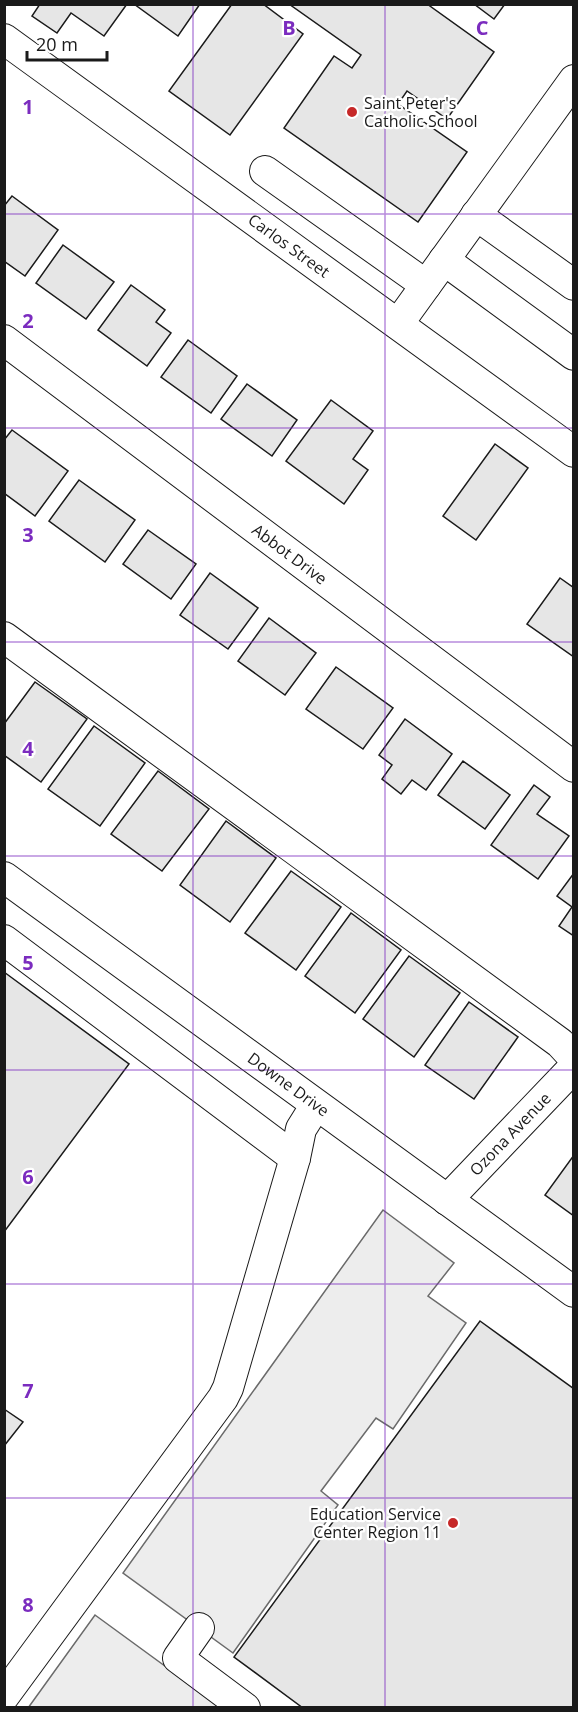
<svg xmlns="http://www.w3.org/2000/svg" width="578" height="1712" font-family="'Open Sans',sans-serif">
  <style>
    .parking { fill: #ededed; stroke: #6a6a6a; stroke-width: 1.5 }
    .building { fill: #e6e6e6; stroke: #1a1a1a; stroke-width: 1.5 }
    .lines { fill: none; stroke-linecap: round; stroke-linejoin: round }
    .minor-casing { stroke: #1a1a1a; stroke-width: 32 }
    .minor { stroke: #fff; stroke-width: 30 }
    .grid { fill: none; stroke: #7b2cbf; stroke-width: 1.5; stroke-opacity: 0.55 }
    .poi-dot { fill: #c62828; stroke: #fff; stroke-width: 2 }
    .labels { text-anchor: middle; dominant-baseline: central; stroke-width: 4.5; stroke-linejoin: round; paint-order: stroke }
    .poi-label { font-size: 16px; fill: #1a1a1a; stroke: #fff; text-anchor: start }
    .street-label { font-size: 16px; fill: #1a1a1a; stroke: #fff }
    .grid-label { font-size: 20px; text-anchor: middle; font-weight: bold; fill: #7b2cbf; stroke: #fff; stroke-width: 4.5; stroke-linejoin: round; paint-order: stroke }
  </style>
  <rect width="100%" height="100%" fill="#fff"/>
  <g class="parking">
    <polygon points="383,1210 454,1263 428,1296 466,1323 393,1429 376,1418 321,1491 338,1505 233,1653 123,1573"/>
    <polygon points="95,1615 221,1707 28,1708"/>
  </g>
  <g class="building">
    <polygon points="40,4 127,4 104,36 71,13 57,33 32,16"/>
    <polygon points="134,4 200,4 178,36"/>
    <polygon points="232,4 263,4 303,34 230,135 169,91"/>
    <polygon points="289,4 427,4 494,52 447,119 407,91 398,104 467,152 418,222 284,128 334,56 352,68 361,55"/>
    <polygon points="474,4 505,4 494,19"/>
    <polygon points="12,196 58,230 25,276 4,261 4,206"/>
    <polygon points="63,245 114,282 86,319 36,283"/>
    <polygon points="131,285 165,310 156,322 171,333 147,366 98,330"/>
    <polygon points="188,340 237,376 211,413 161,377"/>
    <polygon points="247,384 297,420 272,456 221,419"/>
    <polygon points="331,400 373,431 353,459 368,470 344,504 286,461"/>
    <polygon points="12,430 68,471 35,516 4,493 4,440"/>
    <polygon points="495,444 528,468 476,540 443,516"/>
    <polygon points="79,480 135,520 105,562 49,521"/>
    <polygon points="148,530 196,564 171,599 123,564"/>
    <polygon points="210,573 258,608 228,649 180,615"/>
    <polygon points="560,578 574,588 574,657 527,624"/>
    <polygon points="269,618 316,653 285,695 238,661"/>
    <polygon points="336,667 393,708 363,749 306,709"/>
    <polygon points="35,682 87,719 41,782 4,755 4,724"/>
    <polygon points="405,719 452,754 426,790 412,780 401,794 382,779 392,765 379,755"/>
    <polygon points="94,726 145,763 100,826 48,789"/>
    <polygon points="463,761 510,795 485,829 438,795"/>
    <polygon points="158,771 209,809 162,871 111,834"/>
    <polygon points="534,785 550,797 537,814 569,836 538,879 491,845"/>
    <polygon points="226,821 276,858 230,922 180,885"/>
    <polygon points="291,871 341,907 296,970 245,933"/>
    <polygon points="574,873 574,936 559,926 572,907 557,896"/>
    <polygon points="351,913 401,950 355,1013 305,976"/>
    <polygon points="409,956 460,993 414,1057 363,1019"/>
    <polygon points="4,972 129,1064 4,1232"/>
    <polygon points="469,1002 518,1037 474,1099 425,1065"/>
    <polygon points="574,1155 574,1216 545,1195"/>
    <polygon points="480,1321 574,1389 574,1708 303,1708 234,1657"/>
    <polygon points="4,1409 23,1422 4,1446"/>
  </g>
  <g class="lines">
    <g class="minor-casing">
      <g id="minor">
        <path id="s1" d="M4,39L574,452"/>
        <polyline points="265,171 426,285"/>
        <polyline points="476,215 574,285"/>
        <polyline points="444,260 574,355"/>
        <polyline points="398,324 574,80"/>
        <path id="s2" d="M4,340L574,767"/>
        <polyline points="4,637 560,1043 572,1056 573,1068 447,1200"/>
        <path id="s3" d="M4,877L574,1292"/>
        <polyline points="4,940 295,1158"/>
        <polyline points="199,1628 178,1658 245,1708"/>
        <polyline points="4,1696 223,1398 228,1388 295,1158 301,1129 316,1105"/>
      </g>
    </g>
    <use href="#minor" class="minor"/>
  </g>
  <path class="grid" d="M193,4V1708M385,4V1708M4,214H574M4,428H574M4,642H574M4,856H574M4,1070H574M4,1284H574M4,1498H574"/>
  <g class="poi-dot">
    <circle cx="352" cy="112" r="6"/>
    <circle cx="453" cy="1523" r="6"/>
  </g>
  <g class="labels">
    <g class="poi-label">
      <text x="364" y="103">Saint Peter's<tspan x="364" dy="18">Catholic School</tspan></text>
      <text x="441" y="1514" text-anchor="end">Education Service<tspan x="441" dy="18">Center Region 11</tspan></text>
    </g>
    <g class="street-label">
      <text stroke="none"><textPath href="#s1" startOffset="352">Carlos Street</textPath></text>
      <text stroke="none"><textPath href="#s2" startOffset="357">Abbot Drive</textPath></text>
      <text stroke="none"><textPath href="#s3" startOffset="352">Downe Drive</textPath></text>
      <text transform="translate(510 1134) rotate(-46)">Ozona Avenue</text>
    </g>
  </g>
  <g class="grid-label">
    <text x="289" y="35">B</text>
    <text x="482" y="35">C</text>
    <text x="28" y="114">1</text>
    <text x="28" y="328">2</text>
    <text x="28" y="542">3</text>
    <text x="28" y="756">4</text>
    <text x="28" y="970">5</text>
    <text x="28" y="1184">6</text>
    <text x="28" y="1398">7</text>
    <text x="28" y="1612">8</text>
  </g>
  <rect width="578" height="1712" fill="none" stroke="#1a1a1a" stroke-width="12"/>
  <path d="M27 51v9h80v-9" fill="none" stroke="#1a1a1a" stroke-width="3"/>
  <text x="36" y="51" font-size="18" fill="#1a1a1a" stroke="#ffffff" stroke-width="4.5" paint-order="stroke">20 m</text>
</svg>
